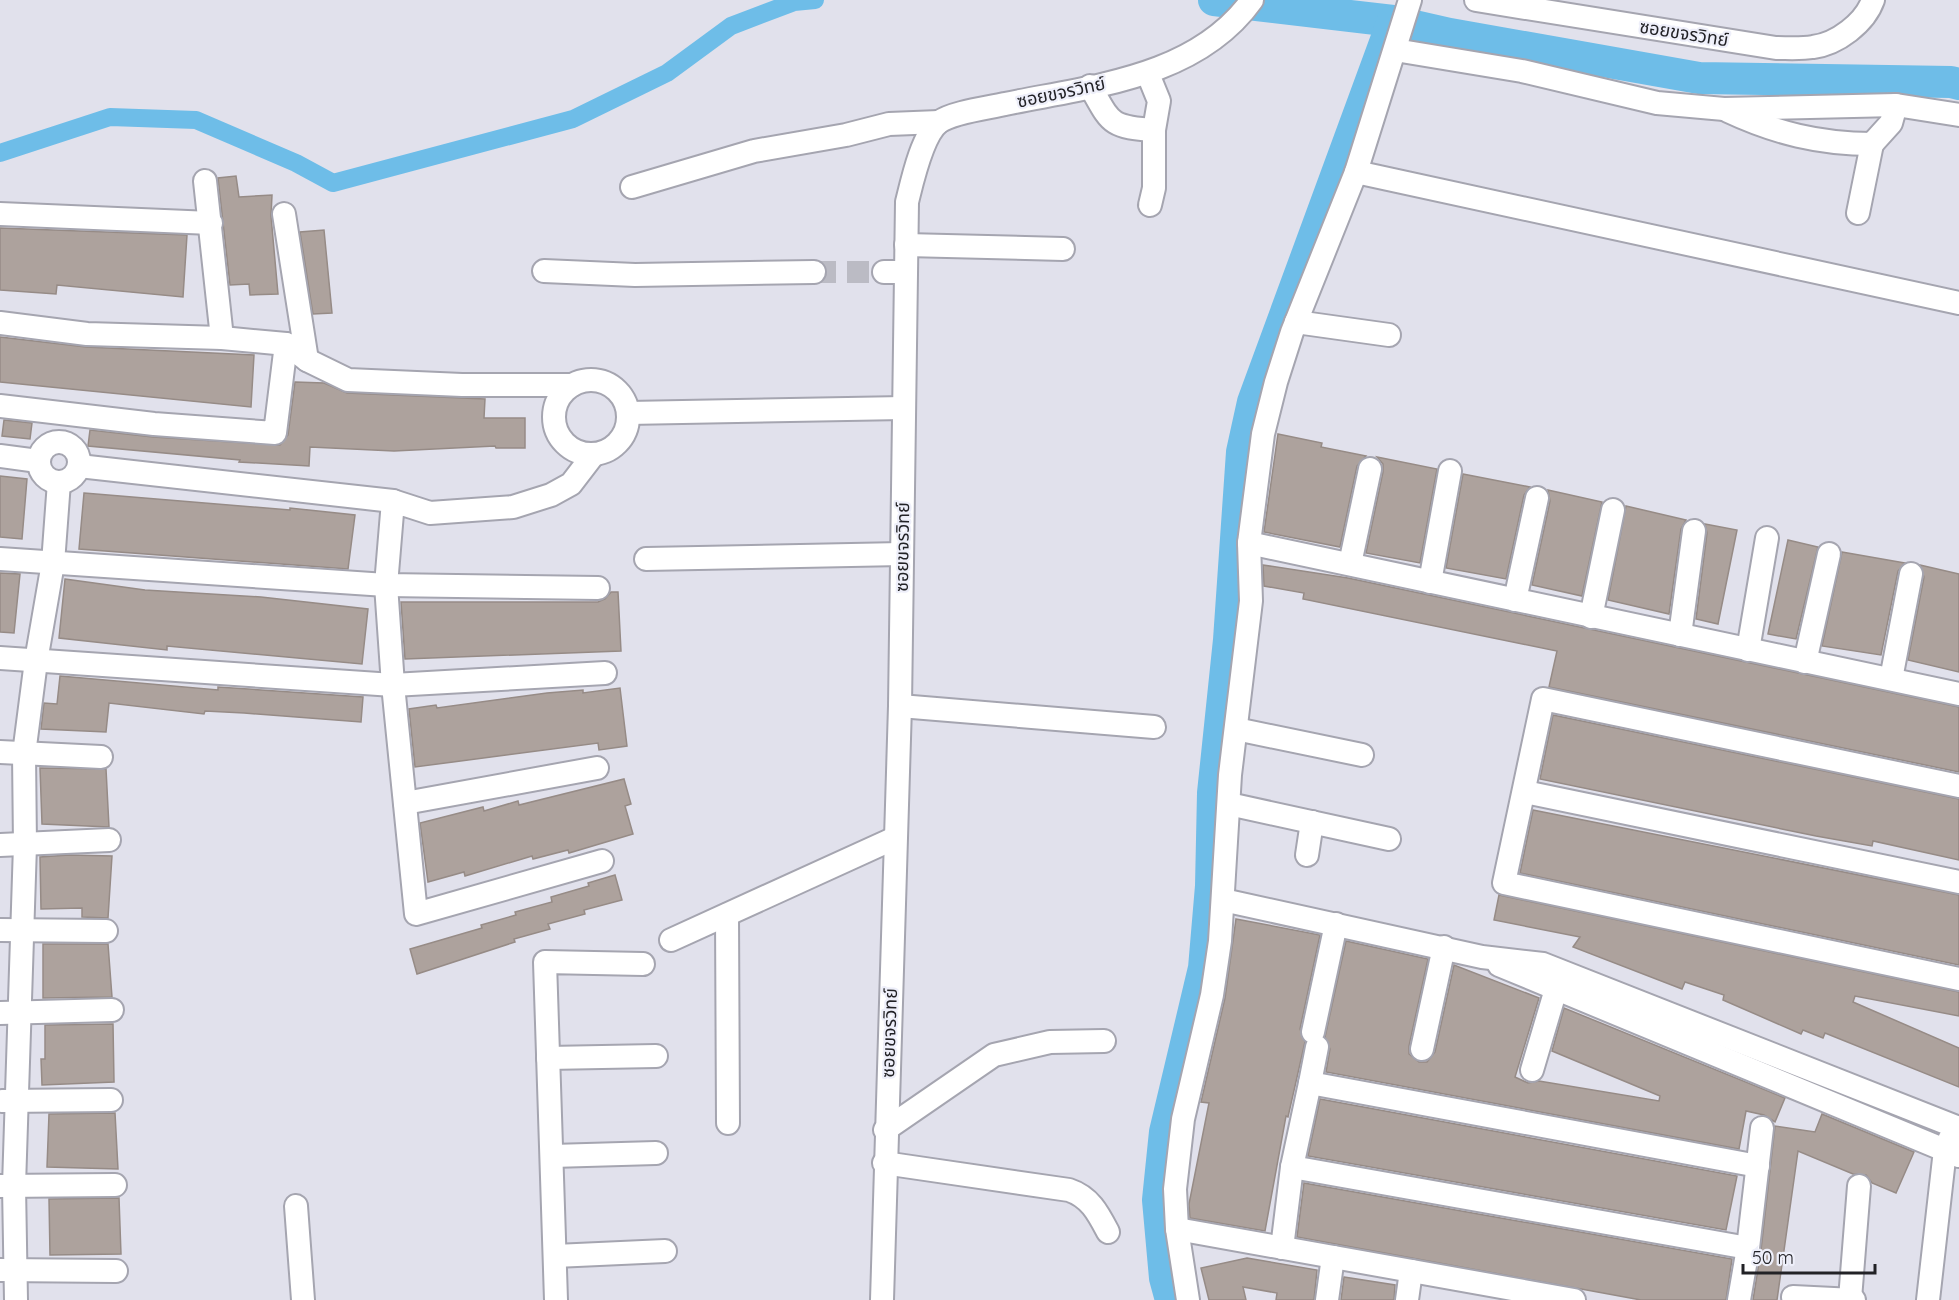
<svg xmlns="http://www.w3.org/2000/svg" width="1959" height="1300" font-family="Quicksand,'Noto Sans Thai',sans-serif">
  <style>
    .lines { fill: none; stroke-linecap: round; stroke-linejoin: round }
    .canal { stroke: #6ebde8; stroke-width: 18 }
    .river { stroke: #6ebde8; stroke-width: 32 }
    .building { fill: #ada29d; stroke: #968b86; stroke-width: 1.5 }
    .minor-tunnel { stroke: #bbbbc4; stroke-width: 22; stroke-dasharray: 22 11; stroke-linecap: butt }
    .minor-casing { stroke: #a5a5b0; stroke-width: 26 }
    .minor { stroke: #fff; stroke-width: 22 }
    .labels { text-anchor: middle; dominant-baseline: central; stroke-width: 4.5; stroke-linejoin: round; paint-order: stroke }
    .street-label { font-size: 18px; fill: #222226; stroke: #eeeffa }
  </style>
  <rect width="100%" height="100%" fill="#e1e1ec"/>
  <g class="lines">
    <polyline class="canal" points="0,153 110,117 196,120 296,163 333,183 573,119 667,73 731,26 794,2 815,0"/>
    <g class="river">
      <polyline points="1214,0 1393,21 1450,34 1699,78 1951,82 1959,84"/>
      <polyline points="1171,1300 1165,1278 1158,1200 1165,1132 1204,968 1211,886 1213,793 1229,640 1242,452 1253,402 1393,21"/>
    </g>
  </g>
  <g class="building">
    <polygon points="236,176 239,197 272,195 271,216 278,294 250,295 249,284 230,285 218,178"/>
    <polygon points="0,228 187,235 183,297 57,285 56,294 0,290"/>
    <polygon points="324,230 332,313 313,314 300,232"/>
    <polygon points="0,337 86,347 254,355 251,407 0,382"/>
    <polygon points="295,382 324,383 347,393 485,399 484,418 525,418 525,448 496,448 495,446 394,451 310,447 309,466 239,462 240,460 88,446 90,430 153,437 280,445 288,435"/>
    <polygon points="4,420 32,423 30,439 2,436"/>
    <polygon points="1278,434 1322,443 1321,447 1366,456 1357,466 1340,547 1264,532"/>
    <polygon points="1377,457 1437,469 1420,563 1366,553 1383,472 1383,464"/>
    <polygon points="1463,474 1530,487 1524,495 1506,579 1446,568"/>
    <polygon points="0,476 27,479 22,539 0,537"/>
    <polygon points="1548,490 1602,502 1582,596 1532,585 1550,501"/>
    <polygon points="84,493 290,510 290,508 355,515 348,569 79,549"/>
    <polygon points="1626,506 1686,520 1681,529 1669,614 1608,600"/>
    <polygon points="1705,524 1737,530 1718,624 1696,619 1707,533"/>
    <polygon points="1788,540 1818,547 1796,639 1768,634"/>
    <polygon points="1842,552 1905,563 1898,571 1881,655 1822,646"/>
    <polygon points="1263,565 1348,578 1959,707 1959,772 1549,687 1557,651 1303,599 1304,593 1264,586"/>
    <polygon points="1920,565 1959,574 1959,672 1908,660 1924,577"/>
    <polygon points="0,573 20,574 14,633 0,632"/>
    <polygon points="65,579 145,590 261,597 368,609 362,664 167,646 167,650 59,638"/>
    <polygon points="611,592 618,592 621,651 405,659 401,602 598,602 605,599"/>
    <polygon points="60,676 218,690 218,687 363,697 361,722 244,713 205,711 204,714 109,703 106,732 41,729 44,703 57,704"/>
    <polygon points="620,688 627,746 599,750 598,743 415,767 409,709 436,705 437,708 547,693 583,690 583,693"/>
    <polygon points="1553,715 1959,799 1959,860 1873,841 1872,846 1816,836 1540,779"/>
    <polygon points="40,768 106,769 109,827 42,824"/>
    <polygon points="624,779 631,804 625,806 633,834 569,853 568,850 533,859 532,856 465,876 464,872 428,882 420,823 483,807 484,811 518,801 519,805"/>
    <polygon points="1533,810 1959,895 1959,965 1520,873"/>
    <polygon points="69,855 112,856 108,918 82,917 82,908 41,909 40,857"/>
    <polygon points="615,875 622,900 584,910 585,914 548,924 550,929 514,939 515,942 417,974 410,949 482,928 481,925 516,915 515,912 552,902 551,897 589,886 588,883"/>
    <polygon points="1499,895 1959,992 1959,1016 1855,996 1853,1002 1959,1048 1959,1087 1825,1033 1823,1038 1803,1030 1801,1034 1723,1000 1724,995 1685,982 1682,989 1573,947 1580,937 1494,920"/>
    <polygon points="1236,919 1320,935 1300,1029 1305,1042 1288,1117 1286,1116 1265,1231 1190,1218 1189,1204 1209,1103 1201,1102 1225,998"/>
    <polygon points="1346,941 1428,959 1409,1046 1409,1054 1419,1062 1427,1062 1435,1052 1454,965 1539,998 1515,1077 1528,1083 1539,1081 1659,1101 1660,1096 1552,1051 1564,1008 1785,1098 1775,1122 1764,1115 1746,1111 1739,1149 1326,1072 1330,1049 1325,1037"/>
    <polygon points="43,944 108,944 112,997 43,998"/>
    <polygon points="113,1024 114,1082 42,1085 41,1059 45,1059 45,1025"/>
    <polygon points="1320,1099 1737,1176 1726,1230 1308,1156"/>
    <polygon points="115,1113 118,1169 47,1167 49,1114"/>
    <polygon points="1822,1114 1914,1152 1896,1193 1872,1183 1866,1175 1853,1174 1798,1151 1777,1300 1753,1300 1761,1250 1775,1126 1815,1132"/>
    <polygon points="1304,1183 1732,1259 1726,1300 1641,1300 1297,1237"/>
    <polygon points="119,1198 121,1254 50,1255 49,1199"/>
    <polygon points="1247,1258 1317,1270 1314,1300 1276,1300 1277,1293 1243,1287 1246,1300 1209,1300 1201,1268"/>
    <polygon points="1344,1277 1395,1285 1394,1300 1341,1300"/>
  </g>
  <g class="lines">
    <polyline class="minor-tunnel" points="814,272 884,272"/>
    <g class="minor-casing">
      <g id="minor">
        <path d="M1476,0L1776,48C1788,48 1801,49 1813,47C1837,44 1865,23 1873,0"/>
        <polyline points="1395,50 1522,71 1657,103 1724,109 1896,105 1959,115"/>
        <polyline points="1148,74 1159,101 1154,130 1154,188 1150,205"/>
        <path d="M1090,86C1111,123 1109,127 1154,130"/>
        <path d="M1728,111C1775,133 1820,144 1872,144L1891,123L1896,105"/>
        <polyline points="1356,172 1959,303"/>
        <polyline points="205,181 222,338"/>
        <polyline points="632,187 754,151 846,135 889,124 939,122"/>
        <polyline points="1858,213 1872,144"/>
        <polyline points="0,214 211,223"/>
        <polyline points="284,214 307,360"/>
        <polyline points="906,245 1063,249"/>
        <polyline points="544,271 635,275 814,272"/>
        <polyline points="884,272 906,272"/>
        <polyline points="1296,322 1389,335"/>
        <polyline points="0,323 87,334 222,338 286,344 307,360 348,380 462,385 572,385"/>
        <circle cx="591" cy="417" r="37"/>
        <polyline points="0,406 154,424 275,433 286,344"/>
        <polyline points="628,413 904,408"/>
        <circle cx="59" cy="462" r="20"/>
        <polyline points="594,454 571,484 551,495 513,507 430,513 393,501 386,585 393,685 416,914 602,861"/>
        <polyline points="0,456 38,461"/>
        <polyline points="79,466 393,501"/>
        <polyline points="1249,543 1959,694"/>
        <polyline points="0,559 386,585 598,588"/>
        <polyline points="646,559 902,554"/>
        <polyline points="1350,564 1370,469"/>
        <polyline points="1430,582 1450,471"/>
        <polyline points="1515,600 1537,498"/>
        <polyline points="1591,617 1613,510"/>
        <polyline points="1680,635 1694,531"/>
        <polyline points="1748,650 1767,538"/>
        <polyline points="0,658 393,685 605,673"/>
        <polyline points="1805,662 1829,554"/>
        <polyline points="1891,679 1911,574"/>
        <polyline points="900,706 1154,727"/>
        <polyline points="1236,729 1362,755"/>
        <polyline points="0,752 101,757"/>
        <polyline points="1959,786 1543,699 1504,883 1959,979"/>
        <polyline points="1525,792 1959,882"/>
        <polyline points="405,803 597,768"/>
        <polyline points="1229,804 1389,839"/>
        <polyline points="0,845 109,840"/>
        <polyline points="1307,855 1312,822"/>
        <polyline points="1223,900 1482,957 1543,964 1959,1128"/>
        <polyline points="727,915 728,1123"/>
        <polyline points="0,930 106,931"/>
        <polyline points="671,940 895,838"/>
        <polyline points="1499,965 1959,1156"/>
        <polyline points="0,1013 112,1010"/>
        <polyline points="1313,1032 1336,924"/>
        <polyline points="1422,1049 1444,947"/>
        <polyline points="548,1058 656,1056"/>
        <polyline points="1532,1070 1556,989"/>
        <polyline points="1310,1083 1317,1047"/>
        <polyline points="2,1101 111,1100"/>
        <polyline points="885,1130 994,1055 1050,1042 1104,1041"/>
        <polyline points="552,1156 656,1153"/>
        <path d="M884,1163L1069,1190C1090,1197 1098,1213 1108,1232"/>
        <polyline points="1292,1167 1748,1248"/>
        <polyline points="0,1186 115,1185"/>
        <polyline points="296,1206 303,1300"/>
        <polyline points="1177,1229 1574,1300"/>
        <polyline points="1282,1248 1292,1167 1310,1083 1758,1166"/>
        <polyline points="555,1256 665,1251"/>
        <polyline points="0,1270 116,1271"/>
        <polyline points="1793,1297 1854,1300"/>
        <polyline points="1850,1299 1859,1186"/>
        <polyline points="16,1300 14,1186 25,845 24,754 36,661 53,563 59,482"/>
        <polyline points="556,1300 545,962 643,964"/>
        <path d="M882,1300L900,706L907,202C912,182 922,135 939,122C953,112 988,108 1005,104C1092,86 1196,78 1252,0"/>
        <polyline points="1188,1300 1177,1229 1175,1189 1183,1119 1212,995 1220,941 1230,775 1251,601 1249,543 1263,434 1276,382 1292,332 1356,172 1410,0"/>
        <polyline points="1327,1300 1333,1257"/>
        <polyline points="1407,1300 1411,1271"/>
        <polyline points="1739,1300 1748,1248 1762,1128"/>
        <polyline points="1928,1300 1945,1150 1950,1138"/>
      </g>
    </g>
    <use href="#minor" class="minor"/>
  </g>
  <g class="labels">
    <g class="street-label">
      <text transform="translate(1684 33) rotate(9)">ซอยขจรวิทย์</text>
      <text transform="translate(1061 92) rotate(-12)">ซอยขจรวิทย์</text>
      <text transform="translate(902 547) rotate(-89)">ซอยขจรวิทย์</text>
      <text transform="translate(889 1033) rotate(-88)">ซอยขจรวิทย์</text>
    </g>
  </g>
  <path d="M1743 1264v9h132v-9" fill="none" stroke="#222226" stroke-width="3"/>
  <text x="1752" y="1264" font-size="18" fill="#222226" stroke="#eeeffa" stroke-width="4.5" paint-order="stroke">50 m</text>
</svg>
